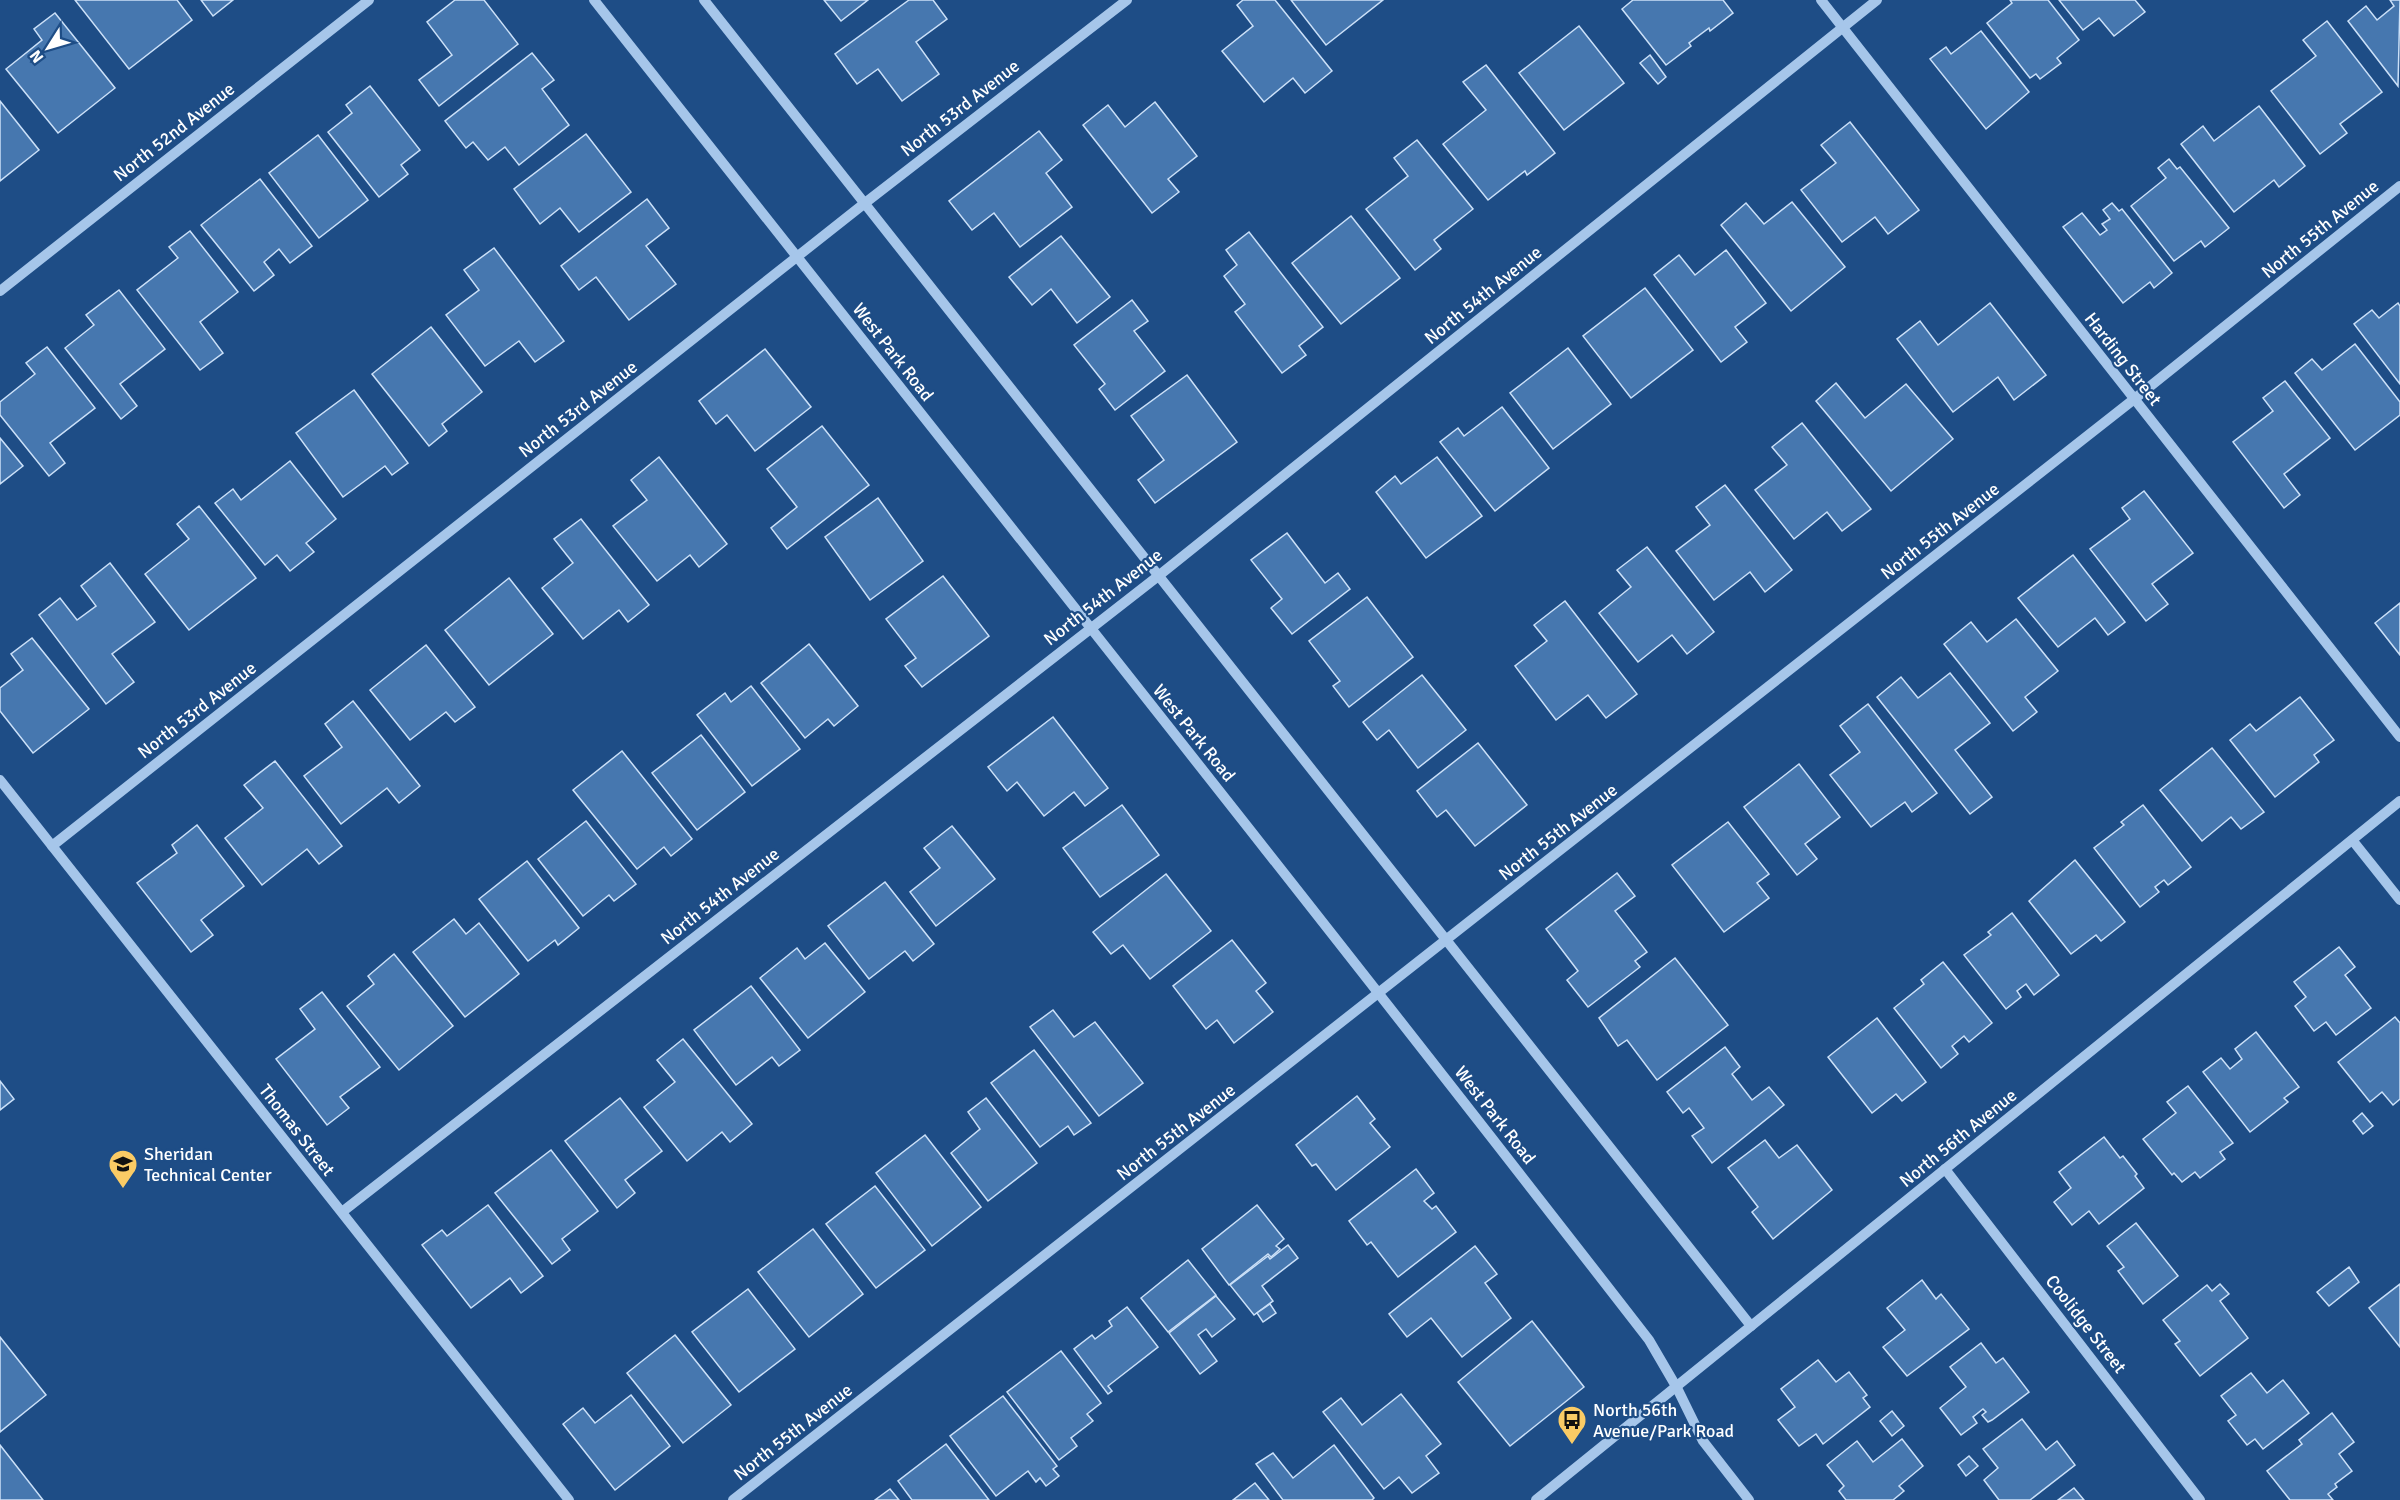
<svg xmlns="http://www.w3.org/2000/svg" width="2400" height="1500" font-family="Signika,sans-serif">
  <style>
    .building { fill: #4677af; stroke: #cbe0f8; stroke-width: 1.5 }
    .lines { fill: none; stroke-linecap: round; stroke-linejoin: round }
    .minor { stroke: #a6c6ea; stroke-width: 10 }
    .labels { text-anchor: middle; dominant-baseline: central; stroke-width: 4.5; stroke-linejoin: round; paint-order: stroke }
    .street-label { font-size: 18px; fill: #fff; stroke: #1e4d86 }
    .poi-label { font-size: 18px; fill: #fff; stroke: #1e4d86; text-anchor: start }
  </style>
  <rect width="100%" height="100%" fill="#1e4d86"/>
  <g class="building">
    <polygon points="75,0 177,0 192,20 129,69"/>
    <polygon points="201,0 233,0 213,16"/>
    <polygon points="455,0 484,0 518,44 439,106 419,80 452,55 427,22"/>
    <polygon points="824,0 868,0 841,21"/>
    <polygon points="909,0 933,0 947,19 916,42 939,74 902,101 878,69 857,84 835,54"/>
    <polygon points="1243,0 1275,0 1332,71 1305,93 1293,78 1264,102 1222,51 1253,26 1237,5"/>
    <polygon points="1291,0 1383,0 1326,45"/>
    <polygon points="1633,0 1723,0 1733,13 1710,31 1709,28 1689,43 1691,46 1666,65 1622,9"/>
    <polygon points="2010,0 2048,0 2079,40 2057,58 2061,63 2040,79 2036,74 2030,78 1987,23 2012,3"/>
    <polygon points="2059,0 2135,0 2145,12 2114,36 2099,18 2083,30"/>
    <polygon points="2390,0 2400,0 2398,86 2348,21 2366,6 2377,20 2394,6"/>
    <polygon points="55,13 115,88 58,133 6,69 42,40 34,29"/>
    <polygon points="2327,21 2382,92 2340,124 2347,133 2320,154 2271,91 2316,56 2303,40"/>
    <polygon points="1579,26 1624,83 1564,130 1519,73"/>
    <polygon points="1981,31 2029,92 1986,129 1930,59 1946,47 1951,54"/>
    <polygon points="532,53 554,80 542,89 569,125 519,165 505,147 488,160 473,142 466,148 445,121"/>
    <polygon points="1650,55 1666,77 1658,84 1640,63"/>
    <polygon points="1486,65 1555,153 1527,175 1525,171 1488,200 1443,144 1486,110 1463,82"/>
    <polygon points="370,86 420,150 401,165 408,174 379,197 328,132 352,113 346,105"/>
    <polygon points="0,101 39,150 0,181"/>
    <polygon points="1155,102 1197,156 1168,179 1179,192 1152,213 1083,125 1108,105 1125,127"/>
    <polygon points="2259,106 2305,166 2279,187 2274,180 2234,212 2181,144 2203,126 2214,141"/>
    <polygon points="1850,122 1919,210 1888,234 1875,217 1842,242 1801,190 1836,163 1821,145"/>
    <polygon points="1039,131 1062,160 1046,173 1072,207 1020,247 994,213 972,230 949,201"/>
    <polygon points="586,134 631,192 579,232 560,208 540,224 514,189"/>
    <polygon points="318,135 368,200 319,238 269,173"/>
    <polygon points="1417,140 1473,209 1434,240 1441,249 1415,270 1366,209 1408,176 1394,158"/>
    <polygon points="2169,159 2177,169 2180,167 2229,228 2205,247 2201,241 2174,261 2131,206 2166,178 2158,168"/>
    <polygon points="260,179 312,246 290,263 279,249 264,262 274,275 254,291 201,225"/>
    <polygon points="647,199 669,228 646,246 676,284 629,320 596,277 579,290 561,266"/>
    <polygon points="1792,202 1845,267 1791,311 1721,225 1746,203 1764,224"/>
    <polygon points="2112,203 2119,211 2122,209 2172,273 2154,288 2150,282 2123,303 2063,227 2082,213 2100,235 2107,230 2102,224 2110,219 2103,210"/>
    <polygon points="1351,216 1400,278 1341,324 1292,263"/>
    <polygon points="190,231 238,292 200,322 223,353 200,370 137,290 178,258 169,247"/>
    <polygon points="1249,232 1323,327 1299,346 1306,355 1282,373 1235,312 1245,304 1224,276 1237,265 1226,250"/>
    <polygon points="1061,236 1110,297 1077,323 1051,289 1032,305 1009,277"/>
    <polygon points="494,248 564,341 535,362 519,341 485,366 446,315 479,290 464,270"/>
    <polygon points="1726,250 1766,303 1735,327 1747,342 1721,362 1654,275 1679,255 1695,275"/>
    <polygon points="1645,288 1693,350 1631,398 1583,336"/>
    <polygon points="119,290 165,349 120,384 137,406 121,419 65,348 94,325 86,315"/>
    <polygon points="1132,300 1148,321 1134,331 1165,371 1115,410 1099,389 1105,384 1074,345"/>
    <polygon points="1990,303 2046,375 2014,400 1998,377 1953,412 1897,339 1920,321 1938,345"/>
    <polygon points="2398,303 2400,306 2400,384 2354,324 2372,310 2379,318"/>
    <polygon points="431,327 482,392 442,424 447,431 429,446 372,374"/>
    <polygon points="2355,344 2400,402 2400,415 2355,450 2295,373 2312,359 2322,370"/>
    <polygon points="47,347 95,408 50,443 65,463 49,476 0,415 0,402 35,374 26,363"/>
    <polygon points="1568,348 1611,404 1553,449 1510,393"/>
    <polygon points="765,349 811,407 755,451 727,415 716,424 699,401"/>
    <polygon points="1187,375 1237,442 1155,503 1138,480 1164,460 1131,416"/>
    <polygon points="2285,381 2330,438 2284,474 2300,495 2284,508 2233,442 2273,411 2263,398"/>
    <polygon points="1836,383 1865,418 1906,384 1953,439 1891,491 1816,401"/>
    <polygon points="354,390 408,463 392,475 385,466 343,497 296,433"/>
    <polygon points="1502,407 1549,468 1495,511 1440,442 1458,428 1464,436"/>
    <polygon points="1802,423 1871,509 1842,531 1827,512 1794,539 1755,490 1787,465 1772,447"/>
    <polygon points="822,426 869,485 787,549 771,528 797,507 767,469"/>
    <polygon points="0,438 23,466 0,484"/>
    <polygon points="659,457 727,544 699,567 690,555 657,581 613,526 647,500 631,480"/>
    <polygon points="1437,457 1482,516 1426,558 1376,492 1395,476 1401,484"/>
    <polygon points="290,461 336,519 306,543 314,552 290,571 277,555 265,565 215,503 233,489 241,500"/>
    <polygon points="1725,485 1792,570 1765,592 1750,572 1714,600 1676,551 1710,525 1696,507"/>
    <polygon points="2144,491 2193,553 2152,584 2168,604 2146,621 2090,549 2130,519 2122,508"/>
    <polygon points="878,498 923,561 870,600 825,537"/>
    <polygon points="199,506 256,578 189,630 145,574 189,539 177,524"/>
    <polygon points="581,519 649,605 628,622 619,610 583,639 542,588 573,563 554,539"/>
    <polygon points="1287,533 1325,583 1338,573 1350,589 1292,634 1271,608 1282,599 1251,560"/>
    <polygon points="1647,547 1714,632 1687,654 1672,635 1638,662 1599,613 1631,587 1617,570"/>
    <polygon points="2073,555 2125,622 2108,635 2095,618 2058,647 2018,598"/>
    <polygon points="110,563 155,622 112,654 134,682 106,704 39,615 60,598 77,620 96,606 81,586"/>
    <polygon points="943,576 989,636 922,687 905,666 916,658 886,619"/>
    <polygon points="509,578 553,634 489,685 445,630"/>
    <polygon points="1367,597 1413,657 1349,707 1333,686 1340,681 1309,641"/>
    <polygon points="1565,601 1637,694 1606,718 1588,695 1556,720 1515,666 1547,641 1534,625"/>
    <polygon points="2400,603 2400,655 2375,623"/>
    <polygon points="2016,619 2058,671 2025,697 2037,712 2013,731 1944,644 1971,622 1987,642"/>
    <polygon points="32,638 89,709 33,753 0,711 0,688 23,670 11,654"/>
    <polygon points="809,644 858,706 834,726 828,719 805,738 761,683"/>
    <polygon points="426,645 475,707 455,722 446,712 410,740 370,690"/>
    <polygon points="1950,673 1990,723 1955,750 1992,797 1970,814 1877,697 1901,677 1918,698"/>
    <polygon points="1422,675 1466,730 1418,768 1389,730 1377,740 1363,722"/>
    <polygon points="751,686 800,749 752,786 697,715 725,693 731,702"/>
    <polygon points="2300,697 2334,740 2314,755 2319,762 2275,797 2230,740 2250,724 2256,731"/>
    <polygon points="353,701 420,786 399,803 387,788 341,824 304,776 342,747 325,724"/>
    <polygon points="1868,704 1937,793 1912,812 1905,802 1871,827 1830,775 1860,752 1840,726"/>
    <polygon points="1053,717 1108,788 1085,806 1074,792 1044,816 1017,782 1007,791 988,767"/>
    <polygon points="701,735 745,792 697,830 652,773"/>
    <polygon points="1478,743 1527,805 1475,846 1446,810 1437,817 1417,791"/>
    <polygon points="2212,748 2264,812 2241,829 2231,817 2202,841 2160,790"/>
    <polygon points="622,751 692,839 671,856 664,847 637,869 573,790"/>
    <polygon points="275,761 342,846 319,864 307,849 262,885 225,838 263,808 244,785"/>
    <polygon points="1799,764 1840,817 1805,844 1817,859 1797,875 1744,807"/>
    <polygon points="1122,805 1159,855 1100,897 1063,848"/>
    <polygon points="2143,805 2191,867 2168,885 2164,880 2155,887 2159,892 2140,907 2094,848 2124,825 2121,822"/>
    <polygon points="586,821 636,884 614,901 609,895 583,916 538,859"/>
    <polygon points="1728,822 1769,874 1757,883 1769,898 1724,932 1672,865"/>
    <polygon points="197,825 244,886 201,920 213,935 191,952 137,883 177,853 172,845"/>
    <polygon points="952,826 995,879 936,926 910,892 940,868 924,848"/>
    <polygon points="2075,860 2125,922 2101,941 2096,935 2071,954 2029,901"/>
    <polygon points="527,861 579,928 558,945 555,940 528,961 479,899"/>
    <polygon points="1617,873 1635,896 1615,911 1647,952 1635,961 1640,967 1588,1007 1567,980 1578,971 1546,929"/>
    <polygon points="1166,874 1211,931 1150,979 1123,945 1111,954 1093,932"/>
    <polygon points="885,882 934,944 913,961 905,951 869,979 828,926"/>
    <polygon points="2012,913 2059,975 2034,995 2026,984 2017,991 2021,997 2006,1009 1964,955 1991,935 1988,932"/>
    <polygon points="454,919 466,934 479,923 519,974 465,1017 413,952"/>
    <polygon points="1232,940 1266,983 1256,991 1273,1012 1234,1043 1217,1020 1206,1029 1173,986"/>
    <polygon points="825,943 865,992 808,1038 760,978 797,948 805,959"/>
    <polygon points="2339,947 2355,967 2345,975 2371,1008 2336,1035 2326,1022 2314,1031 2295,1006 2306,997 2294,982"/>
    <polygon points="394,954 453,1026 399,1070 347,1006 374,984 368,976"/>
    <polygon points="1675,958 1728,1025 1657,1080 1627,1040 1618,1046 1599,1018"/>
    <polygon points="1943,962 1992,1023 1969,1042 1964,1036 1952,1046 1958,1054 1941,1068 1894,1008 1924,984 1921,980"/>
    <polygon points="751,986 800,1050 779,1066 772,1057 736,1085 694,1030"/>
    <polygon points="322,992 380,1067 340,1097 349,1108 327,1125 276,1059 315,1029 300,1009"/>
    <polygon points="1053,1010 1074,1037 1095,1022 1143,1083 1099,1116 1030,1027"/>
    <polygon points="2395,1017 2400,1023 2400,1099 2393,1105 2382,1092 2370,1102 2338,1062"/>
    <polygon points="1877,1018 1926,1082 1902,1101 1896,1094 1872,1113 1828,1057"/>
    <polygon points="2256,1032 2299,1087 2284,1098 2288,1102 2250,1132 2203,1072 2221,1058 2230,1069 2242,1059 2235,1049"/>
    <polygon points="683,1039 752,1124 730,1142 722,1132 687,1161 644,1107 675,1082 657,1060"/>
    <polygon points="1725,1047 1740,1067 1732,1074 1752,1100 1769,1087 1784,1105 1712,1163 1692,1136 1704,1128 1689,1108 1683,1113 1667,1092"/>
    <polygon points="1034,1050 1091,1123 1074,1135 1068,1126 1040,1147 991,1083"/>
    <polygon points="0,1081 14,1099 0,1110"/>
    <polygon points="2188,1086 2233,1143 2220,1152 2225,1159 2200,1178 2195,1172 2182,1182 2174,1173 2172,1175 2143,1139 2176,1113 2167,1102"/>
    <polygon points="1357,1096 1375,1119 1370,1123 1390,1147 1336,1190 1316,1164 1312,1166 1296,1145"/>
    <polygon points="620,1098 662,1151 625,1180 635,1193 617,1208 565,1141"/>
    <polygon points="986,1098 1037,1163 988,1201 951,1153 980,1129 968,1112"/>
    <polygon points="2362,1113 2373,1126 2363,1134 2353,1121"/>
    <polygon points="925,1135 981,1207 932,1246 876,1173"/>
    <polygon points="2104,1137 2120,1158 2123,1156 2137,1174 2135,1176 2144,1188 2099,1224 2089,1211 2072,1225 2054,1202 2071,1188 2059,1172"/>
    <polygon points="1765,1140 1779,1158 1797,1145 1832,1190 1773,1239 1752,1212 1758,1207 1728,1168"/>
    <polygon points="551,1150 598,1211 562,1239 570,1250 552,1264 495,1193"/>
    <polygon points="1416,1169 1434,1193 1424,1201 1432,1209 1436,1206 1456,1232 1398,1277 1371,1242 1367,1245 1349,1221"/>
    <polygon points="875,1186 925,1250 876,1288 826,1224"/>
    <polygon points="488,1205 543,1276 521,1293 510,1278 471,1308 422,1245 442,1230 447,1236"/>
    <polygon points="1257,1205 1284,1239 1276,1246 1280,1249 1271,1257 1268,1254 1229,1285 1202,1249"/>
    <polygon points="2136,1223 2178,1276 2143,1304 2118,1271 2124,1267 2107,1246"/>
    <polygon points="813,1229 863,1294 809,1337 758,1272"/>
    <polygon points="1288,1245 1298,1258 1262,1286 1273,1301 1254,1315 1230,1285 1268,1256 1270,1259"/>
    <polygon points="1475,1246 1497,1274 1485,1283 1511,1318 1462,1357 1431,1318 1407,1337 1389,1314"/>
    <polygon points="1188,1260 1216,1295 1168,1332 1141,1298"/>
    <polygon points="2349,1267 2359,1282 2329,1306 2317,1292"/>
    <polygon points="1922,1280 1936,1299 1941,1294 1969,1329 1907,1376 1883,1347 1905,1330 1887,1308"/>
    <polygon points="2220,1284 2229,1294 2220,1301 2248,1338 2200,1376 2175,1344 2180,1341 2163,1320 2207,1285 2212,1291"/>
    <polygon points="2400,1284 2400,1347 2369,1308"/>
    <polygon points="748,1289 795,1349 739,1392 692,1332"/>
    <polygon points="1216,1296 1235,1319 1212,1337 1206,1329 1198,1335 1217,1361 1200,1374 1169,1333"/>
    <polygon points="1270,1304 1276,1313 1263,1322 1257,1313"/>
    <polygon points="1127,1307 1158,1347 1108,1386 1112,1391 1108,1394 1074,1349 1092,1335 1095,1339 1112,1326 1109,1321"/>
    <polygon points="1532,1321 1584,1387 1510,1446 1458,1382"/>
    <polygon points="675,1335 731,1405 683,1443 627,1373"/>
    <polygon points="0,1337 46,1395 0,1432"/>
    <polygon points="1981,1343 1996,1363 2003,1358 2029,1392 1992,1420 1988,1422 1982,1415 1986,1412 1983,1409 1973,1417 1977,1423 1961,1435 1940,1408 1966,1387 1950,1367"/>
    <polygon points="1061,1351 1101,1403 1087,1414 1093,1421 1071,1438 1077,1446 1059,1460 1007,1392"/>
    <polygon points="1818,1360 1836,1382 1849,1372 1867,1395 1863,1398 1870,1407 1823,1444 1816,1434 1799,1446 1778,1420 1795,1407 1781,1389"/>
    <polygon points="2251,1373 2267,1393 2283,1380 2309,1413 2263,1449 2255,1439 2247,1445 2228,1421 2236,1415 2221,1396"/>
    <polygon points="1401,1394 1441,1444 1426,1456 1439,1473 1412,1493 1399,1477 1384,1489 1323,1412 1341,1398 1362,1425"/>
    <polygon points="631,1395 670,1446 615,1490 563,1424 583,1408 595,1423"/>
    <polygon points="1003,1396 1057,1466 1053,1469 1059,1476 1046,1486 1040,1478 1036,1482 1028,1471 996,1496 950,1436"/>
    <polygon points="1892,1411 1904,1426 1892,1436 1880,1421"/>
    <polygon points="2332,1413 2354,1442 2339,1454 2352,1471 2335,1484 2337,1487 2328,1494 2333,1500 2290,1500 2267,1471 2302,1444 2299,1440"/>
    <polygon points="2022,1419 2046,1450 2057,1441 2075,1465 2030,1500 1999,1500 1984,1480 1998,1468 1983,1449"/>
    <polygon points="1902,1439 1923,1466 1899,1486 1904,1491 1893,1500 1846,1500 1839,1491 1844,1486 1827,1465 1857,1441 1873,1462"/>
    <polygon points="946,1444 989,1500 912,1500 898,1481"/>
    <polygon points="0,1445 43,1500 0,1500"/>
    <polygon points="1334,1445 1374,1498 1372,1500 1283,1500 1256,1464 1273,1453 1293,1478"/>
    <polygon points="1969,1456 1978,1466 1966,1476 1958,1465"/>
    <polygon points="1255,1483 1269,1500 1233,1500"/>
    <polygon points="2074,1488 2084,1500 2058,1500"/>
    <polygon points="890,1489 899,1500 875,1500"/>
  </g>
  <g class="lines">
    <g class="minor">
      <path d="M594,0C946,446 1301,891 1649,1340L1677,1388L1703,1441L1749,1500"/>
      <polyline points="704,0 1751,1326"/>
      <polyline points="1821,0 2400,737"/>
      <polyline points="0,291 369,0"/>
      <polyline points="0,780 569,1500"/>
      <polyline points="2353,841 2400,900"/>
      <polyline points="52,846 865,203 1127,0"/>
      <polyline points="1945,1169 2200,1500"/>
      <polyline points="342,1212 1157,577 1877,0"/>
      <polyline points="733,1500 2133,400 2400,186"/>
      <polyline points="1536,1500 2400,801"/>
    </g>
  </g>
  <defs>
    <g id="school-pin" transform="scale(1.5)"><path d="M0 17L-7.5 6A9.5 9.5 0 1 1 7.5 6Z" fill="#facb65" stroke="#1e4d86"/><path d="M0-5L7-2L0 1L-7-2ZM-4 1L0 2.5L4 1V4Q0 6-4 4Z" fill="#111"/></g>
    <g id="bus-pin" transform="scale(1.5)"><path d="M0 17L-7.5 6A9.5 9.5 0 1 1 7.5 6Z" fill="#facb65" stroke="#1e4d86"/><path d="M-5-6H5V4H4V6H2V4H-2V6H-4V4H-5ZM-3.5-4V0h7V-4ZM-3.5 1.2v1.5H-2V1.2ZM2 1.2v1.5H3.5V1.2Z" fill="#111"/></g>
  </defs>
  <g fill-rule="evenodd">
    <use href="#school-pin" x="123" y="1164"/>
    <use href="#bus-pin" x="1572" y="1420"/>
  </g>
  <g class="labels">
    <g class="street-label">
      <text transform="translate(960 108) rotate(-38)">North 53rd Avenue</text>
      <text transform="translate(174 132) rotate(-38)">North 52nd Avenue</text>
      <text transform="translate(2320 229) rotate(-39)">North 55th Avenue</text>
      <text transform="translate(1483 295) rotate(-39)">North 54th Avenue</text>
      <text transform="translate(893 352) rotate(52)">West Park Road</text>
      <text transform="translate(2123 359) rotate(52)">Harding Street</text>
      <text transform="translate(578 409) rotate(-38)">North 53rd Avenue</text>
      <text transform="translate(1940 531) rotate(-38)">North 55th Avenue</text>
      <text transform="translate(1103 597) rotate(-38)">North 54th Avenue</text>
      <text transform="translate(197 710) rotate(-38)">North 53rd Avenue</text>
      <text transform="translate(1194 733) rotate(51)">West Park Road</text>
      <text transform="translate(1558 832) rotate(-38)">North 55th Avenue</text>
      <text transform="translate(720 896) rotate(-38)">North 54th Avenue</text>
      <text transform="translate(1495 1115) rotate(52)">West Park Road</text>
      <text transform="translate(297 1130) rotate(52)">Thomas Street</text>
      <text transform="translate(1176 1132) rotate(-38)">North 55th Avenue</text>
      <text transform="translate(1958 1138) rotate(-39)">North 56th Avenue</text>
      <text transform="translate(2086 1324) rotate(52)">Coolidge Street</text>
      <text transform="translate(793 1432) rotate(-38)">North 55th Avenue</text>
    </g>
    <g class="poi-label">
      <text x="144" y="1154">Sheridan<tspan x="144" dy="21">Technical Center</tspan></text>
      <text x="1593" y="1410">North 56th<tspan x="1593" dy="21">Avenue/Park Road</tspan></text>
    </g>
  </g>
  <g transform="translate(48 48) rotate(233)" stroke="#1e4d86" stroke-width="4.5" paint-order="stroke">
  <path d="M0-4.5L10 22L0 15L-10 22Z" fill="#ffffff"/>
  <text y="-9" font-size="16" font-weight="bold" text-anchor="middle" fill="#ffffff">N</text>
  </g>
</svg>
